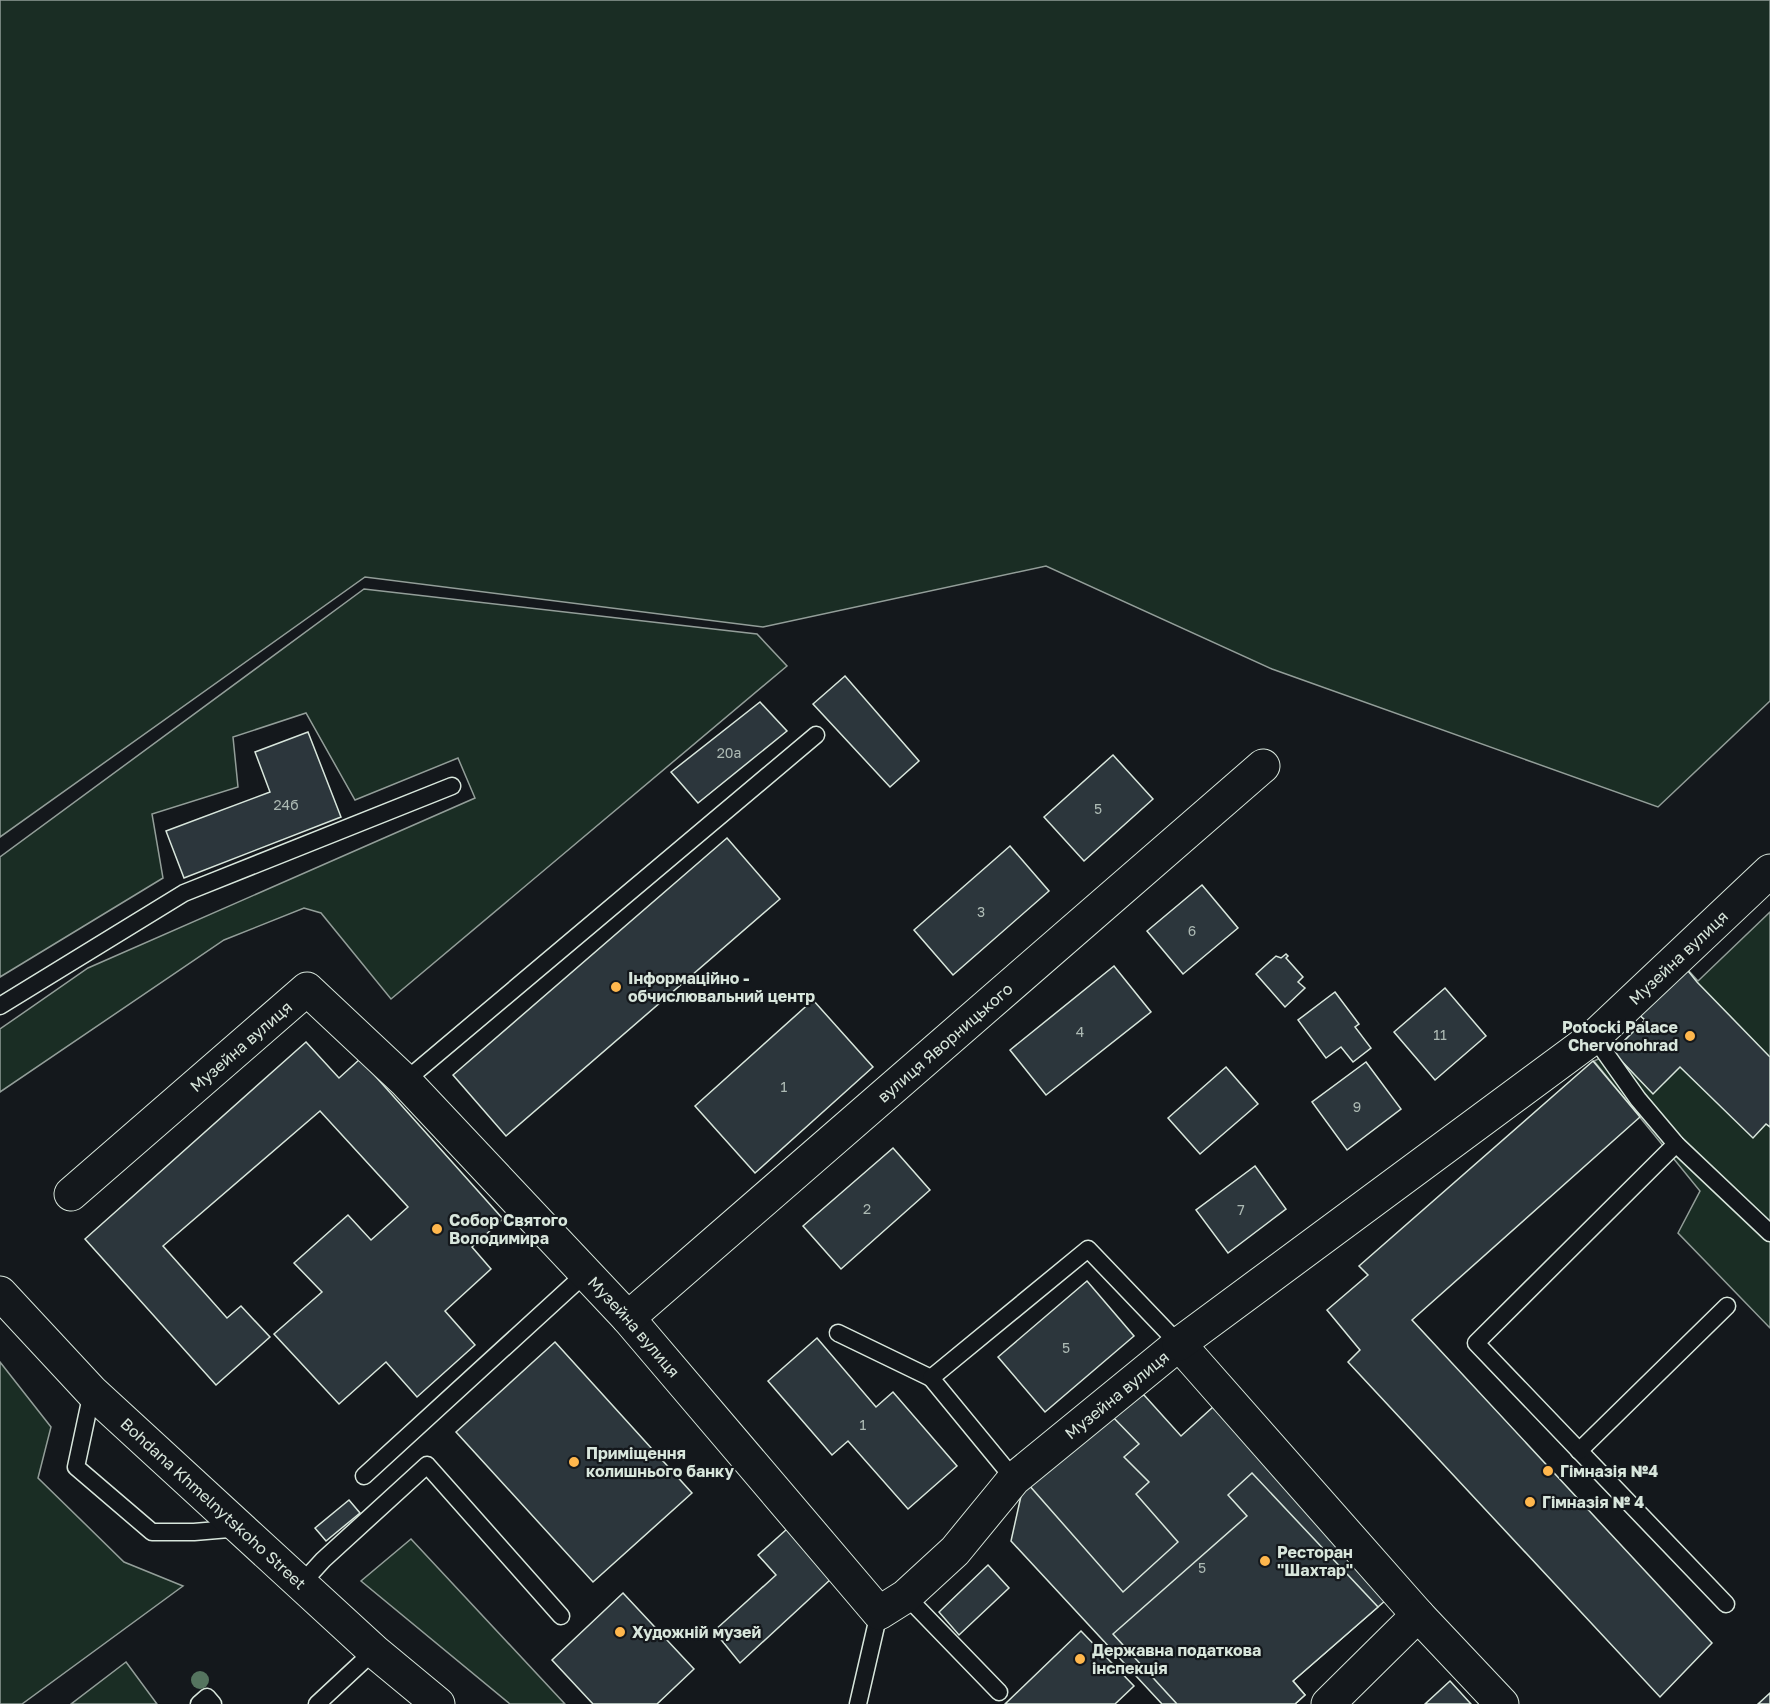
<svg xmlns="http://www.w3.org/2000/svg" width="1770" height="1704" font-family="'Golos Text',sans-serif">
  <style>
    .green { fill: #1a2d24; stroke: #939e99; stroke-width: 1.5 }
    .building { fill: #2c363c; stroke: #d8e6dc; stroke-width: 1.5 }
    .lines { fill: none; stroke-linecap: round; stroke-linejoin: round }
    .lane-casing { stroke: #d8e6dc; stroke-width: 19 }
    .street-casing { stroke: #d8e6dc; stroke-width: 35 }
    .secondary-casing { stroke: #d8e6dc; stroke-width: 35 }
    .lane { stroke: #14181c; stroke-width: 16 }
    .street { stroke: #14181c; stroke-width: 33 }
    .secondary { stroke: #14181c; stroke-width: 33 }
    .tree { fill: #55745f }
    .poi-dot { fill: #ffb74d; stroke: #14181c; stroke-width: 2 }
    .labels { text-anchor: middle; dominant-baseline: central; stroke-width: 4.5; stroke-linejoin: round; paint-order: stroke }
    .number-label { font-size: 14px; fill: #adbab4 }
    .street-label { font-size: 16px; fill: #d8e6dc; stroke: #14181c }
    .poi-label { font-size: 16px; font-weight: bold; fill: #d8e6dc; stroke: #14181c; text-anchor: start }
  </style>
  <rect width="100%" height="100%" fill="#14181c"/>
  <g class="green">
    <polygon points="0,0 1770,0 1770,701 1658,807 1272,669 1046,566 763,627 365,577 0,837"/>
    <polygon points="364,589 757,634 787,666 391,999 321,913 304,908 224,940 0,1092 0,1029 88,968 475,798 458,758 355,800 306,713 233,737 238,787 152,814 163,878 0,977 0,857"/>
    <polygon points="1770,912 1770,1328 1678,1233 1700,1191 1594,1061 1613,1052 1645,1020 1635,1011 1680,961 1698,981"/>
    <polygon points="0,1362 51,1427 38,1478 124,1562 183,1586 22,1704 0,1704"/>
    <polygon points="411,1539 565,1704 510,1704 361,1581"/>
    <polygon points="126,1662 157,1704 71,1704"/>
  </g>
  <g class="building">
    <polygon points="845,676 919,761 890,787 813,704"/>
    <polygon points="760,702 787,731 698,803 671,772"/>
    <polygon points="308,732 341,817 184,878 166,831 270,792 255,752"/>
    <polygon points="1113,755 1153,799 1084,861 1044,817"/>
    <polygon points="727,838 780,899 506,1136 453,1075"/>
    <polygon points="1010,846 1049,891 953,975 914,930"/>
    <polygon points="1202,885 1238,928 1183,974 1147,931"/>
    <polygon points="1286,954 1288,956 1286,958 1303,977 1298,982 1305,988 1285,1007 1256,974 1276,956 1281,958"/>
    <polygon points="1680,961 1697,982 1770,1057 1770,1127 1766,1124 1753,1138 1680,1067 1653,1094 1613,1052 1645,1020 1635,1011"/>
    <polygon points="1114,966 1151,1012 1046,1095 1010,1050"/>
    <polygon points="1445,988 1486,1036 1435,1080 1394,1032"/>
    <polygon points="1335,992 1359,1024 1355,1027 1371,1048 1353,1062 1341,1047 1326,1058 1298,1020"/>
    <polygon points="813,1000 873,1067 755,1173 695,1106"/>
    <polygon points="306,1042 339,1078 360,1059 503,1219 472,1247 491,1269 445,1311 475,1345 417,1397 386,1362 339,1404 274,1334 322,1292 294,1263 348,1215 371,1240 408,1207 320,1111 163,1246 227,1318 241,1306 270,1337 216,1385 85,1239"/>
    <polygon points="1593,1061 1640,1117 1412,1320 1712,1643 1660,1697 1348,1362 1360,1350 1327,1310 1368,1275 1359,1266"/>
    <polygon points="1366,1062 1401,1109 1347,1150 1312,1102"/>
    <polygon points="1226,1067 1258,1104 1200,1154 1168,1118"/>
    <polygon points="893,1148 930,1190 841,1269 803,1226"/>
    <polygon points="1255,1166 1286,1209 1228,1253 1196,1210"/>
    <polygon points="1087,1281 1134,1336 1045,1412 998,1357"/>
    <polygon points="817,1338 876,1407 893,1392 957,1466 908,1509 848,1441 832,1455 768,1381"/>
    <polygon points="555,1342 692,1493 593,1582 456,1432"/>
    <polygon points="1144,1395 1181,1436 1213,1407 1394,1593 1293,1681 1305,1695 1295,1704 1162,1704 1011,1541 1025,1478 1109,1407"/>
    <polygon points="1109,1413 1139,1444 1124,1457 1149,1482 1136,1494 1178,1542 1123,1592 1028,1484"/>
    <polygon points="1252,1473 1378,1607 1293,1681 1305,1695 1295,1704 1177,1704 1113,1634 1247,1516 1228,1495"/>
    <polygon points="349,1500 360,1513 326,1541 315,1528"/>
    <polygon points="787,1529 831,1579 740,1663 714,1631 776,1575 758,1555"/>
    <polygon points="988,1565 1009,1588 959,1635 939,1612"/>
    <polygon points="623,1593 694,1669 657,1704 593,1704 552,1660"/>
    <polygon points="1081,1631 1134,1686 1115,1704 1005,1704"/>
    <polygon points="1450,1681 1471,1704 1425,1704"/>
    <polygon points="1770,1693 1770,1704 1758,1704"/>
  </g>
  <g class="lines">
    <g class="lane-casing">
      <g id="lane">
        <polyline points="0,1006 184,893 452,786"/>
        <polyline points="1594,1037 1638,1099 1676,1144 1770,1233"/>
        <polyline points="405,1081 816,735"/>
        <polyline points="1676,1144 1476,1343 1726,1604"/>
        <polyline points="838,1333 931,1378"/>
        <polyline points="92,1392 76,1467 152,1532 194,1532 241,1528"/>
        <polyline points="1579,1451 1727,1306"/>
        <polyline points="364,1476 586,1273"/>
        <polyline points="1014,1479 931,1378 1088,1249 1179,1344"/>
        <polyline points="302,1583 323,1560 427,1465 561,1616"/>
        <polyline points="906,1596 999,1692"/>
        <polyline points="199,1704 207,1697 213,1704"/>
        <polyline points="317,1704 374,1651"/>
        <polyline points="858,1704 879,1613"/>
      </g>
    </g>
    <g class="street-casing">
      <g id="street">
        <path id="s1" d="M71,1194L307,989L405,1081L628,1318L879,1613L906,1596L955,1551L1014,1479L1179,1344L1418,1615"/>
        <path id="s2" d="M628,1318L1263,766"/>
        <path id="s3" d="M1179,1344L1594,1037L1770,871"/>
        <polyline points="1328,1704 1418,1615 1502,1704"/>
      </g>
    </g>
    <g class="secondary-casing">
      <g id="secondary">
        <path id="s4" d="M0,1293L92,1392L374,1651L438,1704"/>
      </g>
    </g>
    <use href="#lane" class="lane"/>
    <use href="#street" class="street"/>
    <use href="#secondary" class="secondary"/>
  </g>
  <circle class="tree" cx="200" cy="1680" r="9"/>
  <g class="poi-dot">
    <circle cx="616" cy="987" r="6"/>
    <circle cx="1690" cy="1036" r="6"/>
    <circle cx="437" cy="1229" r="6"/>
    <circle cx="574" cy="1462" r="6"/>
    <circle cx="1548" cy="1471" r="6"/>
    <circle cx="1530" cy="1502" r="6"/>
    <circle cx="1265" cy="1561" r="6"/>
    <circle cx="620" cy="1632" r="6"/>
    <circle cx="1080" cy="1659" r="6"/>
  </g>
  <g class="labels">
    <g class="number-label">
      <text x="729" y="752">20а</text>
      <text x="286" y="804">24б</text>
      <text x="1098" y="808">5</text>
      <text x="981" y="911">3</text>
      <text x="1192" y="930">6</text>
      <text x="1080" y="1031">4</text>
      <text x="1440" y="1034">11</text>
      <text x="784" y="1086">1</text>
      <text x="1357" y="1106">9</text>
      <text x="867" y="1208">2</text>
      <text x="1241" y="1209">7</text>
      <text x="1066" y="1347">5</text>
      <text x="863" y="1424">1</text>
      <text x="1202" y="1567">5</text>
    </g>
    <g class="street-label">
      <text stroke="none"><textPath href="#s3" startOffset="632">Музейна вулиця</textPath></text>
      <text stroke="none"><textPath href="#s2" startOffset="420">вулиця Яворницького</textPath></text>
      <text stroke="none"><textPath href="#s1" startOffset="225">Музейна вулиця</textPath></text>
      <text stroke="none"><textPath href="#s1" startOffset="783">Музейна вулиця</textPath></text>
      <text stroke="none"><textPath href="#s1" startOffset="1484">Музейна вулиця</textPath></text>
      <text stroke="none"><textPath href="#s4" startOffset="300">Bohdana Khmelnytskoho Street</textPath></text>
    </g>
    <g class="poi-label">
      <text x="628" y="978">Інформаційно -<tspan x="628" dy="18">обчислювальний центр</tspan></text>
      <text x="1678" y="1027" text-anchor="end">Potocki Palace<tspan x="1678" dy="18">Chervonohrad</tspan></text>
      <text x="449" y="1220">Собор Святого<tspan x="449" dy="18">Володимира</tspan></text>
      <text x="586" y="1453">Приміщення<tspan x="586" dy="18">колишнього банку</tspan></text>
      <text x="1560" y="1471">Гімназія №4</text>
      <text x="1542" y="1502">Гімназія № 4</text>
      <text x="1277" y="1552">Ресторан<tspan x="1277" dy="18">"Шахтар"</tspan></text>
      <text x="632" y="1632">Художній музей</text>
      <text x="1092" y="1650">Державна податкова<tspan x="1092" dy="18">інспекція</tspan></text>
    </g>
  </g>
</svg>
